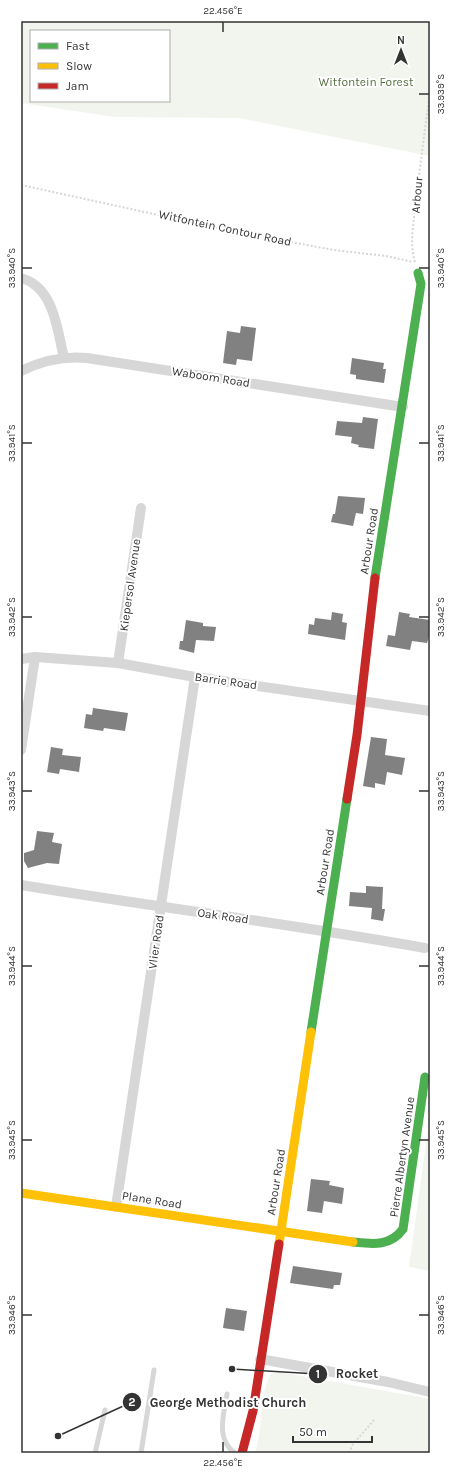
<svg xmlns="http://www.w3.org/2000/svg" width="451" height="1474" font-family="Karla,sans-serif">
  <style>
    .green { fill: #f1f5ed; fill-rule: evenodd }
    .building { fill: #818181 }
    .lines { fill: none; stroke-linecap: round; stroke-linejoin: round }
    .path { stroke: #d6d6d6; stroke-width: 2; stroke-dasharray: 2 2; stroke-linecap: butt }
    .lane { stroke: #d7d7d7; stroke-width: 5 }
    .street { stroke: #d7d7d7; stroke-width: 10 }
    .fast { stroke: #4caf50; stroke-width: 9 }
    .slow { stroke: #ffc107; stroke-width: 9 }
    .jam { stroke: #c62828; stroke-width: 9 }
    .ticks { fill: none; stroke: #333; stroke-width: 1.5 }
    .labels { text-anchor: middle; dominant-baseline: central; stroke-width: 4; stroke-linejoin: round; paint-order: stroke }
    .park-label { font-size: 12px; fill: #56703f; stroke: #fff }
    .street-label { font-size: 12px; fill: #333; stroke: #fff }
    .leader { fill: none; stroke: #333; stroke-width: 1.5 }
    .callout-dot { fill: #333; stroke: #fff; stroke-width: 1.5 }
    .mark-label { font-size: 12px; text-anchor: middle; font-weight: bold; fill: #fff }
    .callout-label { font-size: 13px; text-anchor: middle; font-weight: bold; fill: #333; stroke: #fff; stroke-width: 4; stroke-linejoin: round; paint-order: stroke }
    .neatline { fill: none; stroke: #333; stroke-width: 1.5 }
    .ticks-label { font-size: 10px; text-anchor: middle; fill: #333 }
  </style>
  <rect width="100%" height="100%" fill="#fff"/>
  <g class="green">
    <path d="M21,21H430V156L239,118L115,117L21,103ZM31,31H169V101H31Z"/>
    <polygon points="430,1115 430,1271 409,1267"/>
    <path d="M279,1372L430,1399V1453H255C264,1428 258,1397 271,1374Z"/>
  </g>
  <g class="building">
    <polygon points="241,326 256,328 252,361 237,359 236,365 223,363 227,331 240,333"/>
    <polygon points="352,358 384,363 383,369 386,369 384,383 356,379 356,375 350,374"/>
    <polygon points="363,417 378,419 374,449 358,447 359,445 351,443 352,437 335,435 337,421 362,423"/>
    <polygon points="338,496 365,498 363,514 356,513 353,526 331,522 333,514 335,514"/>
    <polygon points="332,612 343,614 342,622 347,623 345,640 308,634 309,624 314,625 315,618 331,620"/>
    <polygon points="399,612 410,614 409,617 430,620 430,634 427,643 412,641 410,650 386,646 388,635 395,636"/>
    <polygon points="186,620 203,623 203,626 216,627 214,641 196,640 194,653 179,649 180,641 183,641"/>
    <polygon points="93,708 128,713 125,731 104,728 103,731 84,728 86,714 92,715"/>
    <polygon points="371,737 387,739 385,755 405,758 402,775 387,772 385,785 375,783 375,788 363,786"/>
    <polygon points="51,747 63,749 62,755 81,757 79,772 60,769 59,774 47,772"/>
    <polygon points="37,831 54,833 52,842 62,844 59,864 47,863 28,868 24,861 24,853 34,850"/>
    <polygon points="366,886 383,887 382,909 385,909 383,921 371,919 372,908 349,906 350,892 366,893"/>
    <polygon points="311,1179 330,1181 329,1185 344,1188 342,1204 324,1201 322,1213 307,1211"/>
    <polygon points="293,1266 342,1273 340,1285 334,1285 333,1289 290,1283"/>
    <polygon points="226,1308 247,1311 244,1331 223,1328"/>
  </g>
  <g class="lines">
    <g class="path">
      <polyline points="21,185 236,232 334,250 386,256 413,262"/>
      <path d="M415,262C409,243 414,221 416,202C420,165 425,129 430,92"/>
      <polyline points="349,1453 353,1444 374,1420"/>
    </g>
    <g class="lane">
      <path d="M227,1394C224,1414 215,1439 235,1453"/>
      <polyline points="95,1453 105,1410"/>
      <polyline points="141,1453 154,1370"/>
    </g>
    <g class="street">
      <path d="M21,278C54,287 57,329 64,358"/>
      <path d="M21,371C41,361 65,356 87,358L403,407"/>
      <polyline points="21,659 35,657 118,663 195,677 430,711"/>
      <polyline points="118,663 141,508"/>
      <polyline points="21,750 35,657"/>
      <path d="M21,885C156,907 291,924 425,948"/>
      <polyline points="116,1207 195,677"/>
      <polyline points="260,1359 388,1382 430,1392"/>
    </g>
    <g class="fast">
      <polyline points="375,578 421,284 418,273"/>
      <polyline points="311,1032 347,799"/>
      <path d="M353,1242C372,1244 390,1247 403,1229L425,1077"/>
    </g>
    <g class="slow">
      <polyline points="21,1193 353,1242"/>
      <polyline points="279,1244 311,1032"/>
    </g>
    <g class="jam">
      <polyline points="347,799 357,735 375,578"/>
      <polyline points="242,1453 253,1411 279,1244"/>
    </g>
  </g>
  <path class="ticks" d="M223,22V32M419,94H429M22,268H32M419,268H429M22,443H32M419,443H429M22,617H32M419,617H429M22,791H32M419,791H429M22,966H32M419,966H429M22,1140H32M419,1140H429M22,1315H32M419,1315H429M223,1442V1452"/>
  <g class="labels">
    <g class="park-label">
      <text x="366" y="82">Witfontein Forest</text>
    </g>
    <g class="street-label">
      <text transform="translate(417 195) rotate(-85)">Arbour</text>
      <text transform="translate(225 228) rotate(12)">Witfontein Contour Road</text>
      <text transform="translate(211 377) rotate(9)">Waboom Road</text>
      <text transform="translate(369 541) rotate(-81)">Arbour Road</text>
      <text transform="translate(130 585) rotate(-82)">Kiepersol Avenue</text>
      <text transform="translate(226 681) rotate(8)">Barrie Road</text>
      <text transform="translate(325 862) rotate(-81)">Arbour Road</text>
      <text transform="translate(223 916) rotate(8)">Oak Road</text>
      <text transform="translate(156 942) rotate(-82)">Vlier Road</text>
      <text transform="translate(402 1157) rotate(-82)">Pierre Albertyn Avenue</text>
      <text transform="translate(276 1182) rotate(-81)">Arbour Road</text>
      <text transform="translate(152 1200) rotate(9)">Plane Road</text>
    </g>
  </g>
  <path class="leader" d="M232 1369L318 1374M58 1436L132 1402"/>
  <g class="callout-dot">
    <circle cx="232" cy="1369" r="4"/>
    <circle cx="58" cy="1436" r="4"/>
    <circle cx="318" cy="1374" r="10"/>
    <circle cx="132" cy="1402" r="10"/>
  </g>
  <g class="mark-label">
    <text x="318" y="1378">1</text>
    <text x="132" y="1406">2</text>
  </g>
  <g class="callout-label">
    <text x="357" y="1378">Rocket</text>
    <text x="228" y="1407">George Methodist Church</text>
  </g>
  <rect width="451" height="1474" fill="none" stroke="#ffffff" stroke-width="44"/>
  <rect x="30" y="30" width="140" height="72" fill="#ffffff" stroke="#adadad"/>
  <rect x="38" y="43" width="20" height="6" fill="#4caf50" stroke="#adadad"/>
  <text x="66" y="50" font-size="12" fill="#333333">Fast</text>
  <rect x="38" y="63" width="20" height="6" fill="#ffc107" stroke="#adadad"/>
  <text x="66" y="70" font-size="12" fill="#333333">Slow</text>
  <rect x="38" y="83" width="20" height="6" fill="#c62828" stroke="#adadad"/>
  <text x="66" y="90" font-size="12" fill="#333333">Jam</text>
  <g transform="translate(401 50)" stroke="#ffffff" stroke-width="3" paint-order="stroke">
  <path d="M0-3L7 15L0 10L-7 15Z" fill="#333333"/>
  <text y="-6" font-size="11" font-weight="bold" text-anchor="middle" fill="#333333">N</text>
  </g>
  <path d="M293 1436v6h79v-6" fill="none" stroke="#333333" stroke-width="2"/>
  <text x="299" y="1436" font-size="12" fill="#333333" stroke="#ffffff" stroke-width="3" paint-order="stroke">50 m</text>
  <rect x="22" y="22" width="407" height="1430" class="neatline"/>
  <g class="ticks-label">
    <text x="223" y="14">22.456°E</text>
    <text transform="translate(440 94) rotate(-90)" y="4">33.939°S</text>
    <text transform="translate(11 268) rotate(-90)" y="4">33.940°S</text>
    <text transform="translate(440 268) rotate(-90)" y="4">33.940°S</text>
    <text transform="translate(11 443) rotate(-90)" y="4">33.941°S</text>
    <text transform="translate(440 443) rotate(-90)" y="4">33.941°S</text>
    <text transform="translate(11 617) rotate(-90)" y="4">33.942°S</text>
    <text transform="translate(440 617) rotate(-90)" y="4">33.942°S</text>
    <text transform="translate(11 791) rotate(-90)" y="4">33.943°S</text>
    <text transform="translate(440 791) rotate(-90)" y="4">33.943°S</text>
    <text transform="translate(11 966) rotate(-90)" y="4">33.944°S</text>
    <text transform="translate(440 966) rotate(-90)" y="4">33.944°S</text>
    <text transform="translate(11 1140) rotate(-90)" y="4">33.945°S</text>
    <text transform="translate(440 1140) rotate(-90)" y="4">33.945°S</text>
    <text transform="translate(11 1315) rotate(-90)" y="4">33.946°S</text>
    <text transform="translate(440 1315) rotate(-90)" y="4">33.946°S</text>
    <text x="223" y="1466">22.456°E</text>
  </g>
</svg>
